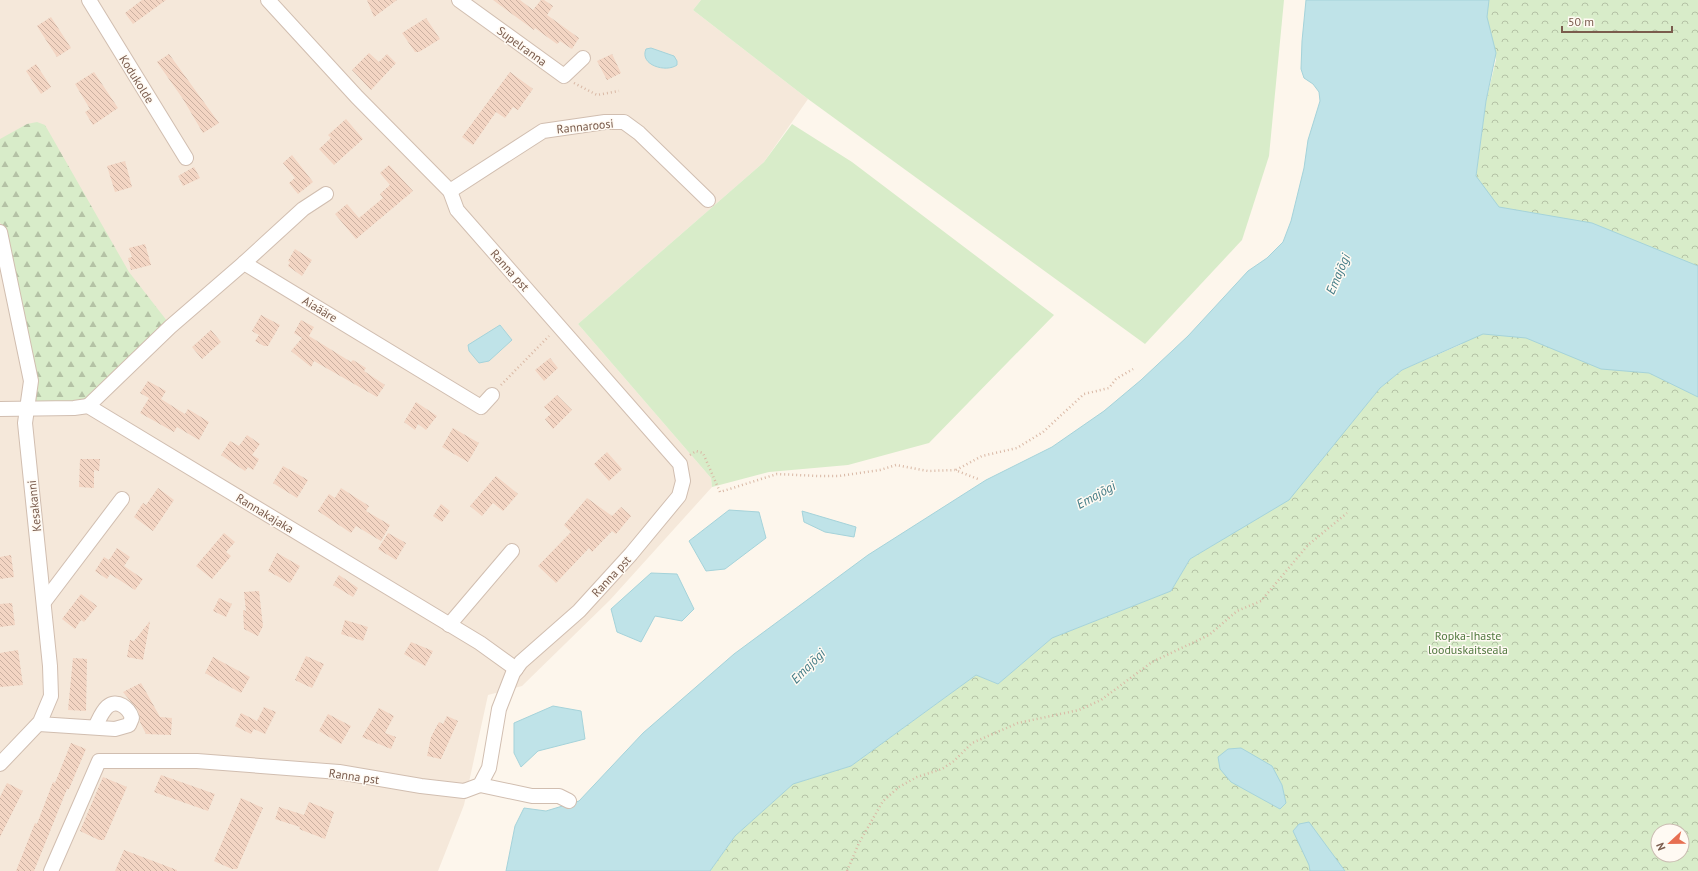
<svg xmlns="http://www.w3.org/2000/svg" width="1698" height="871" font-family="'PT Sans',sans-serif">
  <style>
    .residential { fill: #f5e8da }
    .green { fill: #d8ecc9 }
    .forest { fill: url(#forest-firs) }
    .park { fill: url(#park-crowns); fill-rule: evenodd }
    .water { fill: #bfe3e8; stroke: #a5d3da }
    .building { fill: url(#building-back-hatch) }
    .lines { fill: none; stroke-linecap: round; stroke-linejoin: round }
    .minor-casing { stroke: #d1beb0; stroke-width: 16 }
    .path { stroke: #d9b8a5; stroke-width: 2.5; stroke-dasharray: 1 3; stroke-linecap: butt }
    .minor { stroke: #fff; stroke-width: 14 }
    .labels { text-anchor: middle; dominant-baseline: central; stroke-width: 3; stroke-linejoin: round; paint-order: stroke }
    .street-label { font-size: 12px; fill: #7a5c4d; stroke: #fffaf3 }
    .park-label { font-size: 12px; fill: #537a41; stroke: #fffaf3 }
    .water-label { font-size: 13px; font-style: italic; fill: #437c86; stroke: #fffaf3 }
  </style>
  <defs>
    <pattern id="forest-firs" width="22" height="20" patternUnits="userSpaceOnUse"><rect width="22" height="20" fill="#d8ecc9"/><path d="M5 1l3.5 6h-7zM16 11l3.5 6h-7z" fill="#b4c2a5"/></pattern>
    <pattern id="park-crowns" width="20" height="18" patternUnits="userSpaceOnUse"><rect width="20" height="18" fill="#d8ecc9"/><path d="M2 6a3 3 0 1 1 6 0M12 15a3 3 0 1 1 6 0" fill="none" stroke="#b4c2a5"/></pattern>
    <pattern id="building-back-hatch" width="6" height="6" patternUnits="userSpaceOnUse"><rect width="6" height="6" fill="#f3d5c3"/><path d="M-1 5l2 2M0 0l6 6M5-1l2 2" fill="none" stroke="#cab0a1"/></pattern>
  </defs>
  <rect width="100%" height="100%" fill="#fdf6ec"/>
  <polygon class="residential" points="0,0 701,0 693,10 808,99 764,162 578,324 711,478 712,487 610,600 522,686 488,695 464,805 438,871 0,871"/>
  <g class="green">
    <polygon points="701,0 1284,0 1269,156 1242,240 1145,344 808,99 693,10"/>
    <polygon points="792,124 852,162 1054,315 929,443 848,465 769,472 712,487 711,478 578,324 764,162"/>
  </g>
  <polygon class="forest" points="37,122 45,125 129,272 171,326 85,407 34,409 11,256 0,222 0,139 27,124"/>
  <path class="park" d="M1486,0H1698V871H710L735,836L793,784L851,766L976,675L998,684L1052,638L1171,591L1190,559L1289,499L1380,388L1402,370L1462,344L1476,177L1486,101L1496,60L1485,9ZM1658,831H1682V855H1658Z"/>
  <g class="water">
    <polygon points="1306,0 1489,0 1487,17 1496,53 1486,101 1476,176 1499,207 1592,223 1698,266 1698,397 1649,373 1601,369 1526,338 1483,334 1402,370 1380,388 1289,500 1190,559 1171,591 1052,638 998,684 976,675 851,766 793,784 735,836 710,871 506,871 515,826 524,808 546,811 579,801 643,733 734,654 868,555 986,480 1052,447 1104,411 1141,380 1188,336 1248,271 1267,258 1283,242 1291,221 1304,168 1308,140 1320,101 1319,92 1313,84 1304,78 1301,69 1302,41"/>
    <path d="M651,48L674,56L677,61V65C666,73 639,65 646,49Z"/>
    <polygon points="500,325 512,340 489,361 479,363 469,351 468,345"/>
    <polygon points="729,510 759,512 766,538 725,569 706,571 689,541"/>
    <polygon points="802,511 856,527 854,537 825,532 804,522"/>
    <polygon points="651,573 677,574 694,609 682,621 655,616 641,642 617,632 611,609"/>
    <polygon points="553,706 581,711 585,739 538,751 521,767 514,753 514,723"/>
    <polygon points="1241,748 1272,766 1282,785 1286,803 1280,809 1231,782 1220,769 1218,757 1228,749"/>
    <polygon points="1309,822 1345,871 1310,871 1309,865 1293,831 1299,824"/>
  </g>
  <g class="building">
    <polygon points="142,0 166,0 133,24 125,13"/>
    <polygon points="367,0 397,0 374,17"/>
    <polygon points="493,0 520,0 533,10 541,0 544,0 553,6 547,15 579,38 572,49 560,41 557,44 535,28 534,30"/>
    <polygon points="51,17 71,48 57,57 37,26"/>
    <polygon points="426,18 440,39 419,52 415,52 402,33"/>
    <polygon points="369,53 379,62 387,54 396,63 371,90 352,70"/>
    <polygon points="169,54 219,123 203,133 183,99 157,62"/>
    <polygon points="612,54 621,73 607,80 597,61"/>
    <polygon points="36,64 51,87 41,94 26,71"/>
    <polygon points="94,72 118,108 93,125 85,112 90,109 75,84"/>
    <polygon points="510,72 533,89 518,110 513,107 505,118 496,112 473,145 462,137"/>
    <polygon points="346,119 363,139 334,165 319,149 331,138 328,135"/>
    <polygon points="292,155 313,182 298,194 289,183 295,178 283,163"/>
    <polygon points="125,161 132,187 115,192 107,166"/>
    <polygon points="389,165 413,191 356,239 335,214 347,204 359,218 383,198 380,194 390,185 380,173"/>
    <polygon points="194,167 200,178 183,186 178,176"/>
    <polygon points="145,244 151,265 131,270 128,258 132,257 129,248"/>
    <polygon points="295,249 312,260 302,276 288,266 290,262 288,261"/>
    <polygon points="261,315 280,325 268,346 264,346 255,341 259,335 252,331"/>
    <polygon points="301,320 314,327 309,336 351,362 353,360 366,368 364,371 385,385 377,397 314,361 311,367 291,351 302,338 294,333"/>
    <polygon points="211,330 221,342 202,359 192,347"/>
    <polygon points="550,358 558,368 544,381 535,370"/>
    <polygon points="148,381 166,391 161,399 185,414 188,409 209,422 199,440 177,427 174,432 140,413 149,398 140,393"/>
    <polygon points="557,395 572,410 553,429 545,419 551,414 544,407"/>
    <polygon points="416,402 437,416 426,430 418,424 415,430 404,422"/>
    <polygon points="453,428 479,443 468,462 442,447"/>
    <polygon points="247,435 260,444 252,455 259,459 253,470 248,467 245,471 221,455 230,441 239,446"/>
    <polygon points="607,452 622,469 609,481 594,464"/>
    <polygon points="80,459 100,459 99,471 94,470 94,488 79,487"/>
    <polygon points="283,466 308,480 297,498 273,483"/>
    <polygon points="496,476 518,494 503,511 493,503 482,516 470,506"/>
    <polygon points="158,488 174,500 153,531 134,517 143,503 146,505"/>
    <polygon points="341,488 369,506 366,511 390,525 381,541 356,526 351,533 318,511 329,494 335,498"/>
    <polygon points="587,498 612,516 621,507 631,516 616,534 612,531 592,552 589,548 556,583 538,566 571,532 564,525"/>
    <polygon points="441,504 450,511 442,522 433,516"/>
    <polygon points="224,533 235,542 226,552 231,556 212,579 196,566"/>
    <polygon points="388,533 406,543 396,560 378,549"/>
    <polygon points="117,548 130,557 124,566 143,579 135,590 110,574 107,579 95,571 104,557 109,560"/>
    <polygon points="277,553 300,566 290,583 268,571"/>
    <polygon points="11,555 14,577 0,579 0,557"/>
    <polygon points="339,575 358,588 353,597 333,585"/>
    <polygon points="259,591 263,626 258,636 244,629 243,610 246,611 244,592"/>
    <polygon points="81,594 97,606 84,622 81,620 75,629 62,619"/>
    <polygon points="219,598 232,604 226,617 213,611"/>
    <polygon points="12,603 15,625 0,627 0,604"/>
    <polygon points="345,620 368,627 363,641 341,634"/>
    <polygon points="150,621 143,660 127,657 130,640 134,641"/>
    <polygon points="411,642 433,651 425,666 404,654"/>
    <polygon points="18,650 23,685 0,687 0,653"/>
    <polygon points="306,656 324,664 312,688 295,680"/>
    <polygon points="213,657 250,677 241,693 205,673"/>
    <polygon points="73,658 87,659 86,711 68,710"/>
    <polygon points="141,683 160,717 172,718 171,735 146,734 140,722 140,718 138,710 123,692"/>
    <polygon points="264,707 276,712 265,734 254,729 251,734 235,726 241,713 257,721"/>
    <polygon points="379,708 394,716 385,733 396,737 391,749 362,737"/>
    <polygon points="328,714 351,726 341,744 319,731"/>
    <polygon points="447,716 458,721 441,759 427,756 431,737 439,722 443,724"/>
    <polygon points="71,743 86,749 69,789 67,789 34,871 16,871 35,823 37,824 53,782 55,783"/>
    <polygon points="161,775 215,794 208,811 154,792"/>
    <polygon points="103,777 127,787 104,840 99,840 80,831"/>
    <polygon points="7,783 23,791 0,837 0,797"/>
    <polygon points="241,798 263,808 237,869 232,869 214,861"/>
    <polygon points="309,802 334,812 325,839 299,829 300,827 275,819 279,807 304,815"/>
    <polygon points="124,850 177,870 177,871 115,871"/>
  </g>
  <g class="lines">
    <g class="minor-casing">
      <g id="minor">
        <polyline points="89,0 186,158"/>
        <polyline points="459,0 564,76 583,58"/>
        <polyline points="450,191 543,131 605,122 624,122 639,133 708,200"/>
        <polyline points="0,232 31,381 25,423 50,666 51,696 40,722 0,764"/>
        <polyline points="244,263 303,209 326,194"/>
        <polyline points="88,406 170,327 244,263 481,407 492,395"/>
        <polyline points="0,409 74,408 88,406 480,643 516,669"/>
        <polyline points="44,602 122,499"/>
        <polyline points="449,625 512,551"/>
        <path d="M39,724L115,729L129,725L132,718C129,708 117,698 107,707C101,713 99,720 95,727"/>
        <polyline points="480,785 532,796 559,796 569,801"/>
        <polyline points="51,871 99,761 197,761 339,772 421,786 464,791 480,785 489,768 499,709 513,673 521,662 579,611 631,554 679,496 683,481 680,464 457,210 450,191 357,97 268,0"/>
      </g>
    </g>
    <g class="path">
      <polyline points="574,83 597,95 619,91"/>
      <polyline points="501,385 549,336"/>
      <polyline points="690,455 696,451 703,453 720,492 777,474 818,476 839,476 880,470 896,465 928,471 955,470 978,479"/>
      <polyline points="956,470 982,456 1017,448 1043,432 1084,394 1109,388 1116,379 1133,369"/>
      <polyline points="847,871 859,843 883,801 899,787 917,777 942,769 954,761 972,743 1018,723 1079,710 1101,700 1152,662 1209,635 1237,611 1261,601 1308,545 1347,513"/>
    </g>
    <use href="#minor" class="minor"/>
  </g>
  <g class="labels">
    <g class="street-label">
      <text transform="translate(522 46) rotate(36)">Supelranna</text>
      <text transform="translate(137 79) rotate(58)">Kodukolde</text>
      <text transform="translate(585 126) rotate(-6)">Rannaroosi</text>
      <text transform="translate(510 270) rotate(48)">Ranna pst</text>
      <text transform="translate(320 309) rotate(31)">Aiaääre</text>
      <text transform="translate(34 506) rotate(-96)">Kesakanni</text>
      <text transform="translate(265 513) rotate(31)">Rannakajaka</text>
      <text transform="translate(611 576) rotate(-47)">Ranna pst</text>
      <text transform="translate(354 776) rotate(8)">Ranna pst</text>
    </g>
    <g class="park-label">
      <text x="1468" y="635">Ropka-Ihaste<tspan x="1468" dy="14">looduskaitseala</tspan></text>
    </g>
    <g class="water-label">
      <text transform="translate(1338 274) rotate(-67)">Emajõgi</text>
      <text transform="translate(1096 495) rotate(-29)">Emajõgi</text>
      <text transform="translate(808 666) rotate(-45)">Emajõgi</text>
    </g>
  </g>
  <g transform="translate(1670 843) rotate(248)"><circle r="19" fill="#fffaf3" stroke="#cabbb1"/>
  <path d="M0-3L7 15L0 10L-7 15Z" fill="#e76f51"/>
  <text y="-6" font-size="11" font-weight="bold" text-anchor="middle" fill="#7a5c4d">N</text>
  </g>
  <path d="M1562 26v6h110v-6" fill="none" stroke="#7a5c4d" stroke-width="2"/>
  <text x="1568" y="26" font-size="12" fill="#7a5c4d" stroke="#fffaf3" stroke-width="3" paint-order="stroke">50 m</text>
</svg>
